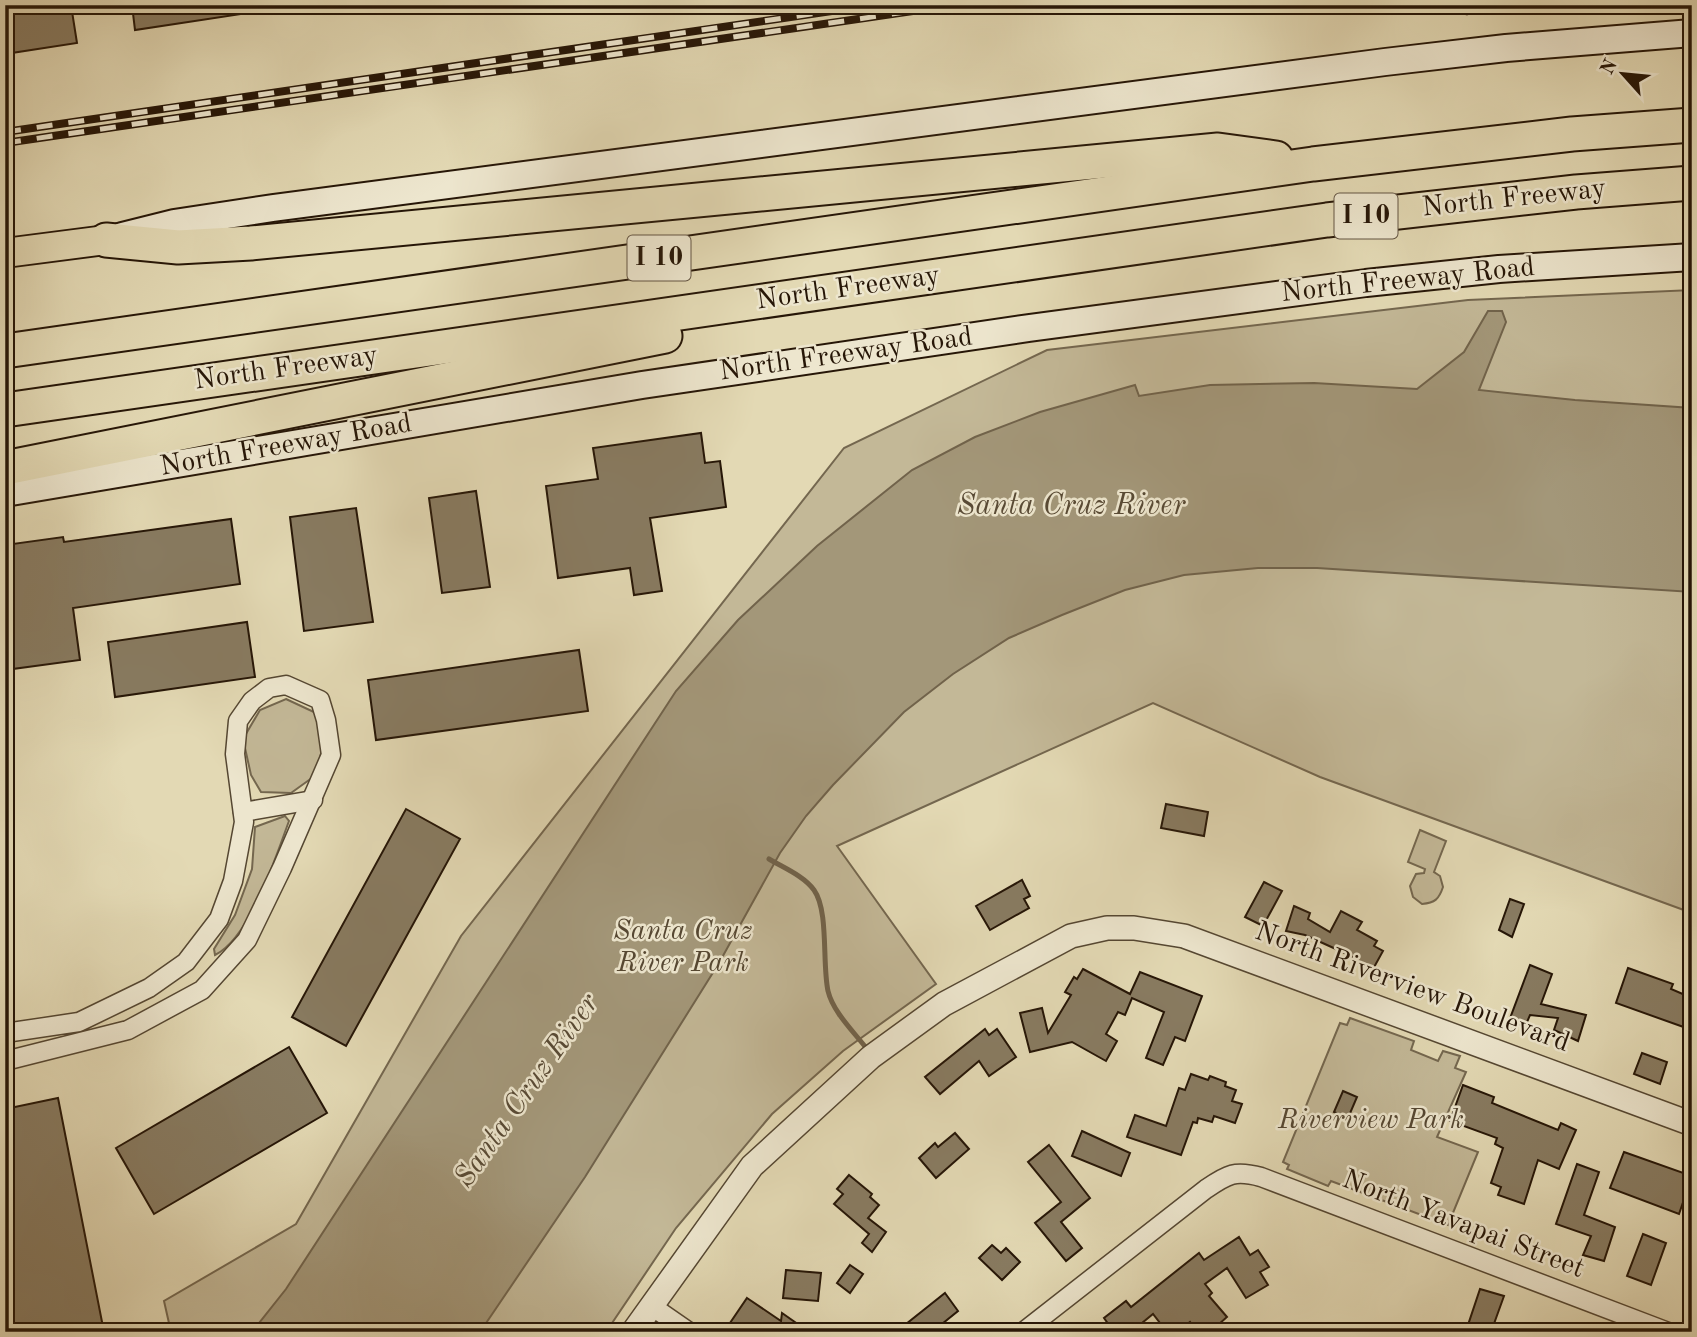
<svg xmlns="http://www.w3.org/2000/svg" width="1697" height="1337" font-family="'Old Standard TT',serif">
  <style>
    .green { fill: #c3b897; stroke: #74674f; stroke-width: 2 }
    .water { fill: #a39779; stroke: #71634b; stroke-width: 2 }
    .lines { fill: none; stroke-linecap: round; stroke-linejoin: round }
    .stream { stroke: #71634b; stroke-width: 5 }
    .building { fill: #887b61; stroke: #261607; stroke-width: 2 }
    .minor-casing { stroke: #554732; stroke-width: 21 }
    .tertiary-casing { stroke: #554732; stroke-width: 26 }
    .secondary-casing { stroke: #261607; stroke-width: 30 }
    .primary-casing { stroke: #261607; stroke-width: 32 }
    .motorway-casing { stroke: #261607; stroke-width: 37 }
    .minor { stroke: #ede6ce; stroke-width: 18 }
    .tertiary { stroke: #ede6ce; stroke-width: 23 }
    .secondary { stroke: #ede6ce; stroke-width: 26 }
    .primary { stroke: #e3d9b4; stroke-width: 28 }
    .motorway { stroke: #e3d9b4; stroke-width: 33 }
    .rail-casing { stroke: #261607; stroke-width: 8 }
    .rail { stroke: #ede6ce; stroke-width: 5; stroke-dasharray: 16; stroke-linecap: butt }
    .labels { text-anchor: middle; dominant-baseline: central; stroke-width: 5; stroke-linejoin: round; paint-order: stroke }
    .shield { fill: #ede6ce; stroke: #625443; stroke-width: 2 }
    .shield-label { font-size: 26px; font-weight: bold; fill: #261607 }
    .street-label { font-size: 28px; fill: #261607; stroke: #ede6ce }
    .park-label { font-size: 28px; font-style: italic; fill: #554732; stroke: #ede6ce }
    .water-label { font-size: 30px; font-style: italic; fill: #584a35; stroke: #ede6ce }
  </style>
  <rect width="100%" height="100%" fill="#e3d9b4"/>
  <filter id="stains"><feTurbulence type="fractalNoise" baseFrequency=".00286" numOctaves="4"/><feColorMatrix values="0 0 0 0 .2 0 0 0 0 .09 0 0 0 0 .02 0 0 0 .5 -.17"/></filter>
  <radialGradient id="worn" r=".72"><stop offset=".6" stop-color="#630" stop-opacity="0"/><stop offset="1" stop-color="#630" stop-opacity=".3"/></radialGradient>
  <g class="green">
    <polygon points="1692,290 1692,913 1320,777 1153,703 837,846 936,984 843,1051 772,1114 676,1228 606,1332 171,1332 164,1301 296,1224 461,936 844,448 1047,350 1468,300"/>
    <polygon points="286,699 316,713 322,749 316,775 291,793 261,792 251,775 243,739 260,710"/>
    <path d="M285,816L289,821C276,856 250,938 215,955L214,949L235,915L252,869L255,827Z"/>
    <path d="M1420,830L1446,841L1434,872L1440,876L1443,887C1439,899 1435,903 1422,904L1413,897L1410,886L1416,874L1424,873L1425,869L1408,862Z"/>
    <polygon points="1350,1018 1414,1041 1411,1050 1438,1061 1443,1051 1460,1056 1455,1068 1466,1072 1437,1137 1478,1152 1448,1225 1331,1181 1328,1186 1287,1169 1289,1165 1283,1162 1340,1023 1347,1025"/>
  </g>
  <polygon class="water" points="1488,311 1502,311 1506,322 1479,390 1575,400 1692,408 1692,592 1317,568 1258,568 1184,575 1125,590 1062,615 1009,638 953,674 904,712 833,785 806,816 780,853 719,963 585,1177 480,1332 252,1332 286,1289 676,691 738,620 817,546 912,470 975,437 1040,412 1135,385 1139,396 1210,385 1314,383 1417,389 1464,352"/>
  <g class="lines">
    <g class="stream">
      <polyline points="1467,13 1471,5"/>
      <path d="M769,859C784,868 804,876 814,890C829,911 822,964 828,991C833,1012 854,1032 867,1049"/>
    </g>
  </g>
  <g class="building">
    <polygon points="5,5 71,5 77,43 5,54"/>
    <polygon points="132,5 248,5 248,13 135,30"/>
    <polygon points="701,433 705,463 720,461 726,507 650,518 662,591 634,595 630,568 558,578 546,486 598,479 593,448"/>
    <polygon points="476,491 490,587 442,593 429,498"/>
    <polygon points="356,508 373,622 304,631 290,517"/>
    <polygon points="231,519 240,584 73,608 80,660 5,670 5,545 63,537 64,542"/>
    <polygon points="247,622 255,677 115,697 108,642"/>
    <polygon points="579,650 588,711 376,740 368,680"/>
    <polygon points="1166,804 1208,812 1204,836 1161,828"/>
    <polygon points="406,809 460,839 346,1046 292,1017"/>
    <polygon points="1022,880 1030,896 1024,899 1029,908 990,930 976,906"/>
    <polygon points="1264,882 1282,891 1263,926 1245,917"/>
    <polygon points="1510,899 1524,904 1512,937 1499,930"/>
    <polygon points="1294,906 1310,913 1308,919 1330,932 1341,911 1362,922 1357,930 1377,941 1374,946 1383,951 1373,969 1349,955 1305,935 1286,931"/>
    <polygon points="1530,965 1552,974 1541,1004 1586,1015 1578,1041 1554,1030 1558,1018 1530,1015 1525,1027 1509,1021"/>
    <polygon points="1628,968 1673,984 1671,989 1692,998 1692,1030 1616,1003"/>
    <polygon points="1083,969 1130,994 1140,972 1202,996 1185,1041 1175,1037 1163,1065 1146,1058 1164,1012 1132,998 1125,1015 1118,1012 1106,1034 1117,1041 1106,1061 1072,1042 1030,1052 1020,1013 1042,1008 1048,1033 1071,995 1065,992 1074,977 1077,979"/>
    <polygon points="985,1029 989,1035 997,1029 1016,1057 989,1076 979,1061 940,1094 925,1077"/>
    <polygon points="289,1047 327,1113 154,1214 116,1148"/>
    <polygon points="1642,1053 1667,1062 1660,1084 1634,1074"/>
    <polygon points="1191,1074 1208,1080 1210,1076 1226,1082 1225,1086 1236,1090 1232,1101 1242,1104 1235,1123 1214,1116 1212,1122 1198,1118 1197,1123 1193,1122 1181,1155 1127,1137 1135,1115 1166,1126 1179,1088 1185,1090"/>
    <polygon points="1463,1085 1494,1097 1492,1103 1558,1130 1561,1123 1576,1130 1559,1169 1538,1160 1524,1204 1498,1195 1501,1187 1491,1183 1503,1148 1495,1144 1497,1138 1450,1121"/>
    <polygon points="1343,1091 1357,1097 1348,1118 1334,1112"/>
    <polygon points="58,1098 104,1332 5,1332 5,1109"/>
    <polygon points="1082,1131 1130,1153 1121,1176 1072,1156"/>
    <polygon points="955,1133 969,1149 936,1178 919,1158 935,1143 938,1147"/>
    <polygon points="1049,1145 1090,1198 1061,1222 1082,1248 1066,1261 1035,1223 1061,1202 1028,1162"/>
    <polygon points="1624,1152 1692,1176 1679,1214 1610,1188"/>
    <polygon points="1577,1164 1599,1172 1584,1215 1615,1227 1604,1261 1583,1255 1591,1236 1556,1224"/>
    <polygon points="849,1175 872,1194 870,1197 879,1205 868,1218 886,1232 872,1252 862,1243 869,1234 834,1204 843,1194 837,1189"/>
    <polygon points="1643,1234 1666,1243 1651,1285 1627,1276"/>
    <polygon points="1239,1237 1250,1255 1258,1250 1269,1267 1260,1272 1268,1285 1246,1298 1227,1268 1205,1284 1212,1293 1209,1296 1227,1317 1210,1332 1198,1332 1190,1322 1177,1332 1167,1332 1153,1314 1131,1332 1114,1332 1104,1318 1126,1301 1131,1307 1199,1253 1204,1260"/>
    <polygon points="992,1245 1001,1253 1006,1248 1020,1262 1002,1280 979,1258"/>
    <polygon points="850,1265 863,1274 850,1293 837,1283"/>
    <polygon points="786,1270 821,1273 818,1301 783,1298"/>
    <polygon points="1480,1289 1504,1296 1491,1332 1478,1332 1467,1328"/>
    <polygon points="945,1293 958,1311 932,1332 896,1332"/>
    <polygon points="747,1298 781,1321 782,1313 809,1332 743,1332 730,1323"/>
  </g>
  <g class="lines">
    <g class="minor-casing">
      <g id="minor">
        <polyline points="243,812 313,800"/>
        <polyline points="5,1033 79,1022 149,988 186,962 219,919 233,881 244,822 235,754 238,721 252,701 269,688 286,685 320,700 326,720 331,755 282,868 247,940 202,990 128,1030 5,1061"/>
        <polyline points="650,1305 689,1332"/>
        <path d="M1023,1332L1206,1189C1228,1174 1235,1170 1261,1177L1668,1332"/>
      </g>
    </g>
    <g class="tertiary-casing">
      <polyline id="tertiary" points="633,1332 752,1166 871,1057 944,1004 1071,936 1107,928 1134,928 1184,936 1692,1124"/>
    </g>
    <g class="secondary-casing">
      <g id="secondary">
        <polyline points="122,236 174,223 273,208 1385,62 1506,48 1692,33"/>
        <polyline points="5,493 642,385 1029,328 1366,283 1499,269 1692,257"/>
      </g>
    </g>
    <g class="primary-casing">
      <polyline id="primary" points="5,253 106,240"/>
    </g>
    <g class="motorway-casing">
      <g id="motorway">
        <polyline points="106,240 178,247 251,243 1218,150 1276,158"/>
        <polyline points="5,351 1313,164 1572,134 1692,125"/>
        <polyline points="5,410 1327,220 1576,192 1692,183"/>
        <polyline points="5,468 665,336"/>
      </g>
    </g>
    <use href="#minor" class="minor"/>
    <use href="#tertiary" class="tertiary"/>
    <use href="#secondary" class="secondary"/>
    <use href="#primary" class="primary"/>
    <use href="#motorway" class="motorway"/>
    <g class="rail-casing">
      <g id="rail">
        <polyline points="5,132 873,5"/>
        <polyline points="5,143 954,5"/>
      </g>
    </g>
    <use href="#rail" class="rail"/>
  </g>
  <g class="labels">
    <g class="shield">
      <rect x="1334.5" y="193.5" width="63" height="45" rx="5"/>
      <rect x="627.5" y="235.5" width="63" height="45" rx="5"/>
    </g>
    <g class="shield-label">
      <text x="1366" y="216">I 10</text>
      <text x="659" y="258">I 10</text>
    </g>
    <g class="street-label">
      <text transform="translate(1514 199) rotate(-6)">North Freeway</text>
      <text transform="translate(1408 281) rotate(-6)">North Freeway Road</text>
      <text transform="translate(848 289) rotate(-8)">North Freeway</text>
      <text transform="translate(846 355) rotate(-8)">North Freeway Road</text>
      <text transform="translate(286 369) rotate(-8)">North Freeway</text>
      <text transform="translate(286 446) rotate(-10)">North Freeway Road</text>
      <text transform="translate(1412 988) rotate(20)">North Riverview Boulevard</text>
      <text transform="translate(1463 1225) rotate(21)">North Yavapai Street</text>
    </g>
    <g class="park-label">
      <text x="683" y="932">Santa Cruz<tspan x="683" dy="32">River Park</tspan></text>
      <text x="1371" y="1121">Riverview Park</text>
    </g>
    <g class="water-label">
      <text x="1071" y="506">Santa Cruz River</text>
      <text transform="translate(527 1091) rotate(-55)">Santa Cruz River</text>
    </g>
  </g>
  <rect width="1697" height="1337" fill="none" stroke="#e3d9b4" stroke-width="28"/>
  <rect x="7" y="7" width="1683" height="1323" fill="none" stroke="#261607" stroke-width="3.5"/>
  <rect x="14" y="14" width="1669" height="1309" fill="none" stroke="#261607" stroke-width="2"/>
  <g transform="translate(1623 74) rotate(297)" stroke="#ede6ce" stroke-width="5" paint-order="stroke">
  <path d="M0-5L12 26L0 18L-12 26Z" fill="#261607"/>
  <text y="-10" font-size="19" font-weight="bold" text-anchor="middle" fill="#261607">N</text>
  </g>
  <rect width="100%" height="100%" filter="url(#stains)"/>
  <rect width="100%" height="100%" fill="url(#worn)"/>
</svg>
